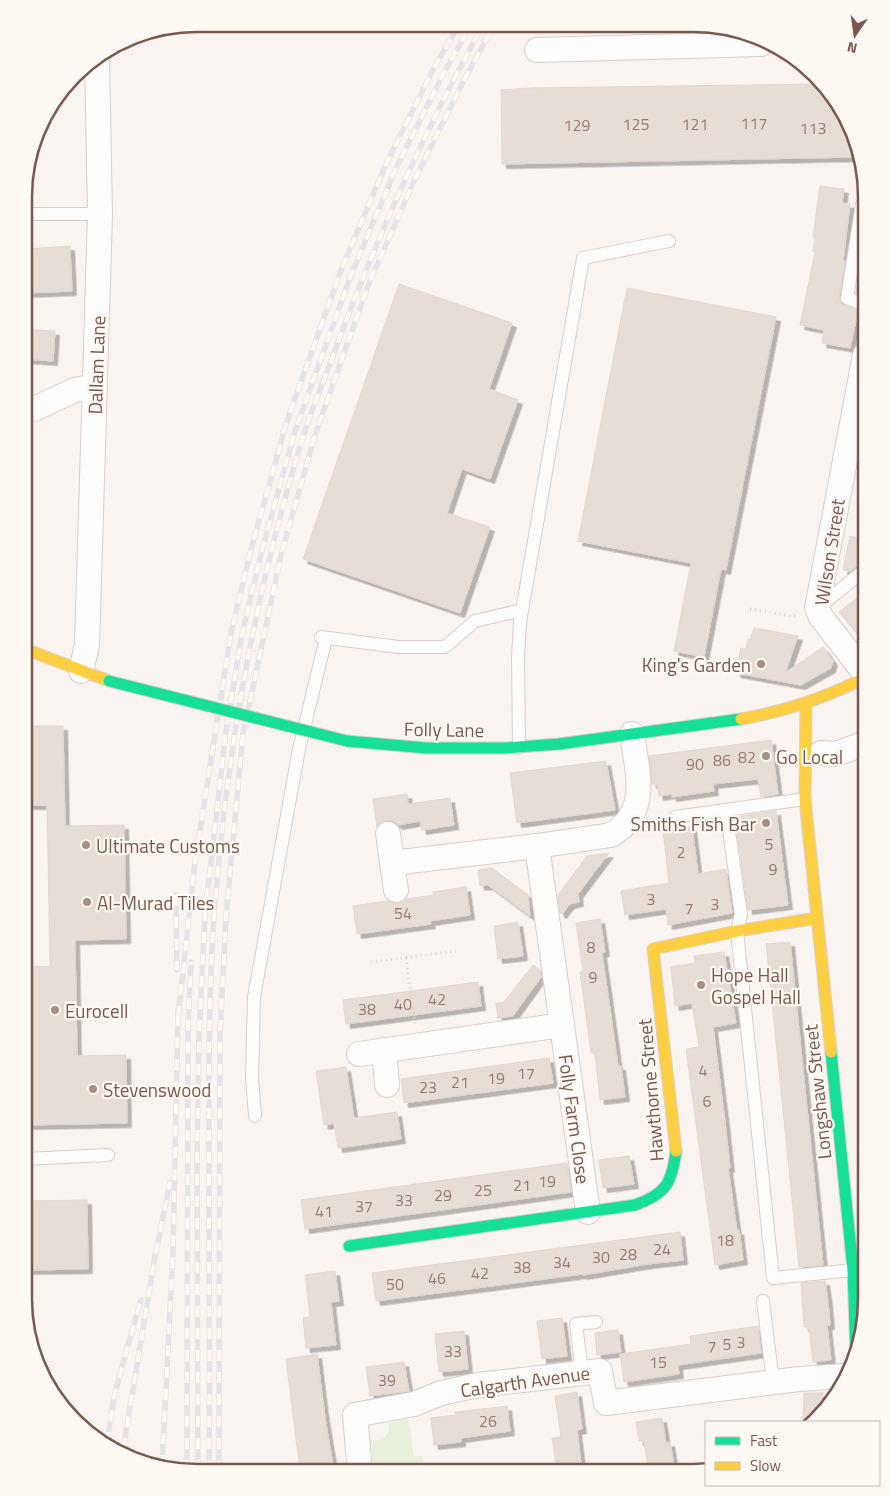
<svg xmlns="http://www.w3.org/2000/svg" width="890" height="1496" font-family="'Titillium Web',sans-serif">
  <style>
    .green { fill: #e8f0db }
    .building { fill: #e6ddd7; stroke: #e2d7d2; filter: url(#shadow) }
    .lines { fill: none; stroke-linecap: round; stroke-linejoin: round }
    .lane-casing { stroke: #d7cfcb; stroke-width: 14 }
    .street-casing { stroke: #d7cfcb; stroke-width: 26 }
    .fast-casing { stroke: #d9d0cb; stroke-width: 13 }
    .slow-casing { stroke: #d9d0cb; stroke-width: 13 }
    .path { stroke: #dcd2d0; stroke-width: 3; stroke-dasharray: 1 4; stroke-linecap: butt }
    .lane { stroke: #fefdfd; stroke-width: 12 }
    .street { stroke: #fefdfd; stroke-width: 24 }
    .fast { stroke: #16e098; stroke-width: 11 }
    .slow { stroke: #ffcf43; stroke-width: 11 }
    .rail-casing { stroke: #e5e3e7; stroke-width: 5.5 }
    .rail { stroke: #fff9f3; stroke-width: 4; stroke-dasharray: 11; stroke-linecap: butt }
    .fast-bridge-casing { stroke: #d9d0cb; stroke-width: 13; stroke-linecap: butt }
    .fast-bridge { stroke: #16e098; stroke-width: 11 }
    .poi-dot { fill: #a68f86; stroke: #fff9f3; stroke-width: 2 }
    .labels { text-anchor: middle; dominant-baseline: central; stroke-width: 4.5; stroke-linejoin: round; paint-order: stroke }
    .number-label { font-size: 16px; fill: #977b72 }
    .street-label { font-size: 19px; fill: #7a584d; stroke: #fff9f3 }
    .poi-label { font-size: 19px; fill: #7a584d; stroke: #fff9f3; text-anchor: start }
    .rim { fill: none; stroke: #7a584d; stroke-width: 2.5 }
  </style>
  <defs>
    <filter id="shadow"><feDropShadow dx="4.5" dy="4.5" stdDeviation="0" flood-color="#0004"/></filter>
  </defs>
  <rect width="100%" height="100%" fill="#f9f4f0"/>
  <path class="green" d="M407,1419L409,1422L414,1456H423L425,1469H427V1472L373,1471L372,1448L374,1440C384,1441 391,1433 389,1423Z"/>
  <g class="building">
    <polygon points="817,84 853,131 858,157 502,164 501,90 531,88"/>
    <polygon points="820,186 844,189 842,203 850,204 843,261 845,261 839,297 841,304 858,311 850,348 822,343 824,330 800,325 815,252 813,251 815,237 813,237"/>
    <polygon points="70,246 72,291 25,293 25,249"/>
    <polygon points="861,260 866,260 866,291 862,291 861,295 856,293"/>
    <polygon points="399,284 512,323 489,389 518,400 490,479 462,469 447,513 490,527 460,613 303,559"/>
    <polygon points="627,288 776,317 726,570 721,569 704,657 674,651 691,563 578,541"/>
    <polygon points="25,329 55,331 53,361 25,359"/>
    <polygon points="850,536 866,540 866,561 861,563 850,571 843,570"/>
    <polygon points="866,591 866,645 839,612"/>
    <polygon points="754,628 798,636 785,673 823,647 833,661 831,668 801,685 736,673 741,648 746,649 748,639 750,640"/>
    <polygon points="24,726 63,726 65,826 124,825 126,939 75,940 77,1056 126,1055 127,1123 24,1125 24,967 50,966 47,805 24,805"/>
    <polygon points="771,740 778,794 761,797 758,779 713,784 714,791 672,797 672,794 659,796 657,784 652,784 649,756"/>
    <polygon points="606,761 615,810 517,823 510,773"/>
    <polygon points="407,794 408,804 450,798 454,825 422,830 420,821 398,825 393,821 387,820 380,823 377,827 373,799"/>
    <polygon points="776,811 788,905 748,910 735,817"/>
    <polygon points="692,827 698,874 726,869 732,913 668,925 666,909 625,915 621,891 669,883 663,830"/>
    <polygon points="609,853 578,894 579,902 570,904 562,914 560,913 558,895 587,856"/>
    <polygon points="492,868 528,895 530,916 488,885 480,886 478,870"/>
    <polygon points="466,887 470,915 430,921 431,924 357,934 353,906 387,901 398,903 406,899 434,895 433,892"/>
    <polygon points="600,919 605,952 602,953 611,1016 618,1066 621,1066 625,1097 600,1100 595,1053 591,1053 580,972 583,971 576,923"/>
    <polygon points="518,922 523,956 498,959 494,926"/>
    <polygon points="790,942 823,1265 799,1267 766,944"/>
    <polygon points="724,952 736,1023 713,1027 725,1122 730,1168 728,1168 737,1231 739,1230 743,1260 715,1265 686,1049 699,1047 692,1003 675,1006 671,967 695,963 694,956"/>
    <polygon points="533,965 540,970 541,977 513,1016 498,1018 496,1003 504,1002"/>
    <polygon points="478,982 481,1006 346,1024 343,1000"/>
    <polygon points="549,1058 553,1083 404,1103 401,1079"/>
    <polygon points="346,1067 354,1118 397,1112 401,1139 338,1148 334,1123 324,1125 316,1071"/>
    <polygon points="629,1156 634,1184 603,1188 599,1160"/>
    <polygon points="567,1163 571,1192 305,1229 301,1200"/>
    <polygon points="87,1200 88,1269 24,1270 24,1201"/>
    <polygon points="680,1232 683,1260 648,1264 583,1275 583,1274 376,1301 372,1273"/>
    <polygon points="335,1271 339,1301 331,1302 336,1345 306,1348 303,1318 310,1317 305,1275"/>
    <polygon points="825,1281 828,1302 830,1325 827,1325 831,1360 813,1362 809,1327 804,1327 801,1283"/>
    <polygon points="562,1318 567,1356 542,1359 537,1321"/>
    <polygon points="758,1326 761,1353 678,1365 679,1374 624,1382 620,1354 691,1344 690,1336"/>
    <polygon points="618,1330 621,1352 597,1355 595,1333"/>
    <polygon points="464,1331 468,1369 439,1372 435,1334"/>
    <polygon points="317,1354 325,1418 334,1471 300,1471 286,1359"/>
    <polygon points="404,1362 409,1391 370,1396 366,1367"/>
    <polygon points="577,1392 582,1429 577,1430 582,1472 557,1472 552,1438 561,1437 555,1396"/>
    <polygon points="804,1393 823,1393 822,1411 807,1422 803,1422"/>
    <polygon points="507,1406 510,1431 461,1438 461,1442 434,1445 431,1418 456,1415 455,1412"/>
    <polygon points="662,1418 666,1443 670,1442 675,1472 649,1472 644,1441 639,1441 636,1422"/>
  </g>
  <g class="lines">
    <g class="lane-casing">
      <g id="lane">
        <polyline points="25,214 100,214"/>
        <polyline points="866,304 862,304 847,298 862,204 866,204"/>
        <polyline points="819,607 866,569"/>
        <polyline points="321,637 398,647 445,647 475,621 522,610"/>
        <polyline points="519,747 518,657 520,622 583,258 669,241"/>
        <polyline points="726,810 741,915 737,931 773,1278 853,1270"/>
        <polyline points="675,817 805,799"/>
        <polyline points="255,1116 252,1077 254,997 299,749 326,638"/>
        <polyline points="24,1159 108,1155"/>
        <polyline points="763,1301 773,1382"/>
        <polyline points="582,1373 576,1324 596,1322"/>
      </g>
    </g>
    <g class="street-casing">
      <g id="street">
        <polyline points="537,50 761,44"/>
        <polyline points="865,355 817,608 821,617 866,675"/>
        <polyline points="25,413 75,390 95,386"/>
        <polyline points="81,671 87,645 100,214 97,58"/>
        <polyline points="821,753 836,754 866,743"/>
        <polyline points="388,834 396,890"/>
        <polyline points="392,863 537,846"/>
        <polyline points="384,1050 387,1085"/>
        <polyline points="359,1054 562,1025"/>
        <path d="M588,1212L537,846L611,835C651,812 637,772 632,734"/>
        <polyline points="360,1471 355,1415 414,1404 441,1393 478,1385 600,1371 606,1403 799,1379 845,1376"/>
      </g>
    </g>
    <g class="fast-casing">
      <g id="fast">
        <polyline points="347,741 426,748 506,748 559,744 741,719"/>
        <polyline points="831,1052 853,1270 856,1355"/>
        <path d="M349,1246L635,1205C666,1194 672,1183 676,1151"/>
      </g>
    </g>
    <g class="slow-casing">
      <g id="slow">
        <polyline points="25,649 109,681"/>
        <polyline points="806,705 805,799 831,1052"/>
        <path d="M741,719C786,711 826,698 866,677"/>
        <polyline points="676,1151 653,949 737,931 817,918"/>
      </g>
    </g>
    <g class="path">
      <polyline points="750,609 799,617"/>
      <polyline points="406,958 415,1024"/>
      <polyline points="371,962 456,951"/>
    </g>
    <use href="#lane" class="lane"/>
    <use href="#street" class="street"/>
    <use href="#fast" class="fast"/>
    <use href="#slow" class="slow"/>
    <g class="rail-casing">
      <g id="rail">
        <polyline points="176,895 177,970"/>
        <polyline points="178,1017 195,862 231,633 250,553 287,421 341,270 387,162 435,66 459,25"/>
        <polyline points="107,1443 114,1397 128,1345 141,1300"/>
        <polyline points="123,1449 155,1257 170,1182"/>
        <polyline points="162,1466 173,1252 178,1010"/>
        <polyline points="187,1471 188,1028 191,962"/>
        <polyline points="198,1471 197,1158 199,1033 205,914 226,731 242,634 262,550 295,431 351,275 397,166 445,71 471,25"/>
        <path d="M209,1471C210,1371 209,1271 209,1171C209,1086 208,1000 214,916C226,754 255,592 303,437C313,406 326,376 337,345C378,235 426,128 483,25"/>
        <polyline points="219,1471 220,1033 226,916 243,734 281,555 315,435 369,283 415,179 464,80 494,25"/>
      </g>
    </g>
    <use href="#rail" class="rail"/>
    <g class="fast-bridge-casing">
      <polyline id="fast-bridge" points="109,681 347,741"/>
    </g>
    <use href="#fast-bridge" class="fast-bridge"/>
  </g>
  <g class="poi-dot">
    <circle cx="761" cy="664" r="5"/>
    <circle cx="766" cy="756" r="5"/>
    <circle cx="766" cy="823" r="5"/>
    <circle cx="86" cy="845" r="5"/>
    <circle cx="87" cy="902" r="5"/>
    <circle cx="701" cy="985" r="5"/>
    <circle cx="55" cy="1010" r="5"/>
    <circle cx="93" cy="1089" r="5"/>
  </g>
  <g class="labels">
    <g class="number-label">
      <text x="754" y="123">117</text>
      <text x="636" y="124">125</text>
      <text x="695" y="124">121</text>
      <text x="577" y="125">129</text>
      <text x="813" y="128">113</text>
      <text x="747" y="757">82</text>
      <text x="722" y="760">86</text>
      <text x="695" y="764">90</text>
      <text x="769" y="844">5</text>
      <text x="681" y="852">2</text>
      <text x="773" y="869">9</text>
      <text x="651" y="899">3</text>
      <text x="715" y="904">3</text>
      <text x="689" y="908">7</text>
      <text x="403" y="913">54</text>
      <text x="591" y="947">8</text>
      <text x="593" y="977">9</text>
      <text x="437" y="999">42</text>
      <text x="403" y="1004">40</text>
      <text x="367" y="1009">38</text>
      <text x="703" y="1070">4</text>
      <text x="526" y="1073">17</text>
      <text x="496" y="1078">19</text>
      <text x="460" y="1082">21</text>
      <text x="428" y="1087">23</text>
      <text x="707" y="1101">6</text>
      <text x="547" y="1181">19</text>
      <text x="522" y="1185">21</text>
      <text x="483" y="1190">25</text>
      <text x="443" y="1195">29</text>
      <text x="404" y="1200">33</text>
      <text x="364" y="1206">37</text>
      <text x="324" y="1211">41</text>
      <text x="725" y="1240">18</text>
      <text x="662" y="1249">24</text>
      <text x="628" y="1254">28</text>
      <text x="601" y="1257">30</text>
      <text x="562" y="1262">34</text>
      <text x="522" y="1267">38</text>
      <text x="480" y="1273">42</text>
      <text x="437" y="1278">46</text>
      <text x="395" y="1284">50</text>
      <text x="741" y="1342">3</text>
      <text x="727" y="1344">5</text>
      <text x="712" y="1346">7</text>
      <text x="453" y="1351">33</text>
      <text x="658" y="1362">15</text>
      <text x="387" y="1380">39</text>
      <text x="488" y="1421">26</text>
    </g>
    <g class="street-label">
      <text transform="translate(96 365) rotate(-88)">Dallam Lane</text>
      <text transform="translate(829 552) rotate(-81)">Wilson Street</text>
      <text transform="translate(444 729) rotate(1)">Folly Lane</text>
      <text transform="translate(650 1090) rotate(-95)">Hawthorne Street</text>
      <text transform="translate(817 1092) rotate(-96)">Longshaw Street</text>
      <text transform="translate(575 1119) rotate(82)">Folly Farm Close</text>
      <text transform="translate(525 1381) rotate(-8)">Calgarth Avenue</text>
    </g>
    <g class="poi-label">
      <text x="751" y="664" text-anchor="end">King's Garden</text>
      <text x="776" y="756">Go Local</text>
      <text x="756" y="823" text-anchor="end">Smiths Fish Bar</text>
      <text x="96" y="845">Ultimate Customs</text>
      <text x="97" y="902">Al-Murad Tiles</text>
      <text x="711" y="974">Hope Hall<tspan x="711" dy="22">Gospel Hall</tspan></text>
      <text x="65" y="1010">Eurocell</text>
      <text x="103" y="1089">Stevenswood</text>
    </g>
  </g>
  <path d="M0 0H890V1496H0ZM197 32H693A165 165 0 0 1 858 197V1299A165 165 0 0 1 693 1464H197A165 165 0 0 1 32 1299V197A165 165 0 0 1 197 32Z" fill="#fff9f3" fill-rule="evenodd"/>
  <path class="rim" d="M197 32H693A165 165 0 0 1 858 197V1299A165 165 0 0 1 693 1464H197A165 165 0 0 1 32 1299V197A165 165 0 0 1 197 32Z"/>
  <rect x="705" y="1421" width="175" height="65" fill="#fff9f3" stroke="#cab9b1"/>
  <rect x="715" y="1437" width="25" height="8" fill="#16e098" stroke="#cab9b1"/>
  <text x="750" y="1446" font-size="15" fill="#7a584d">Fast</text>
  <rect x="715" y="1462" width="25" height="8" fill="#ffcf43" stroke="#cab9b1"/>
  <text x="750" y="1471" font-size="15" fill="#7a584d">Slow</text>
  <g transform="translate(855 35) rotate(193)" stroke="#fff9f3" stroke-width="4" paint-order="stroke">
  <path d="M0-4L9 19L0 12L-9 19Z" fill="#7a584d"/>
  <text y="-8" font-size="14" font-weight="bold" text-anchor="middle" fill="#7a584d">N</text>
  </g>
</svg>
